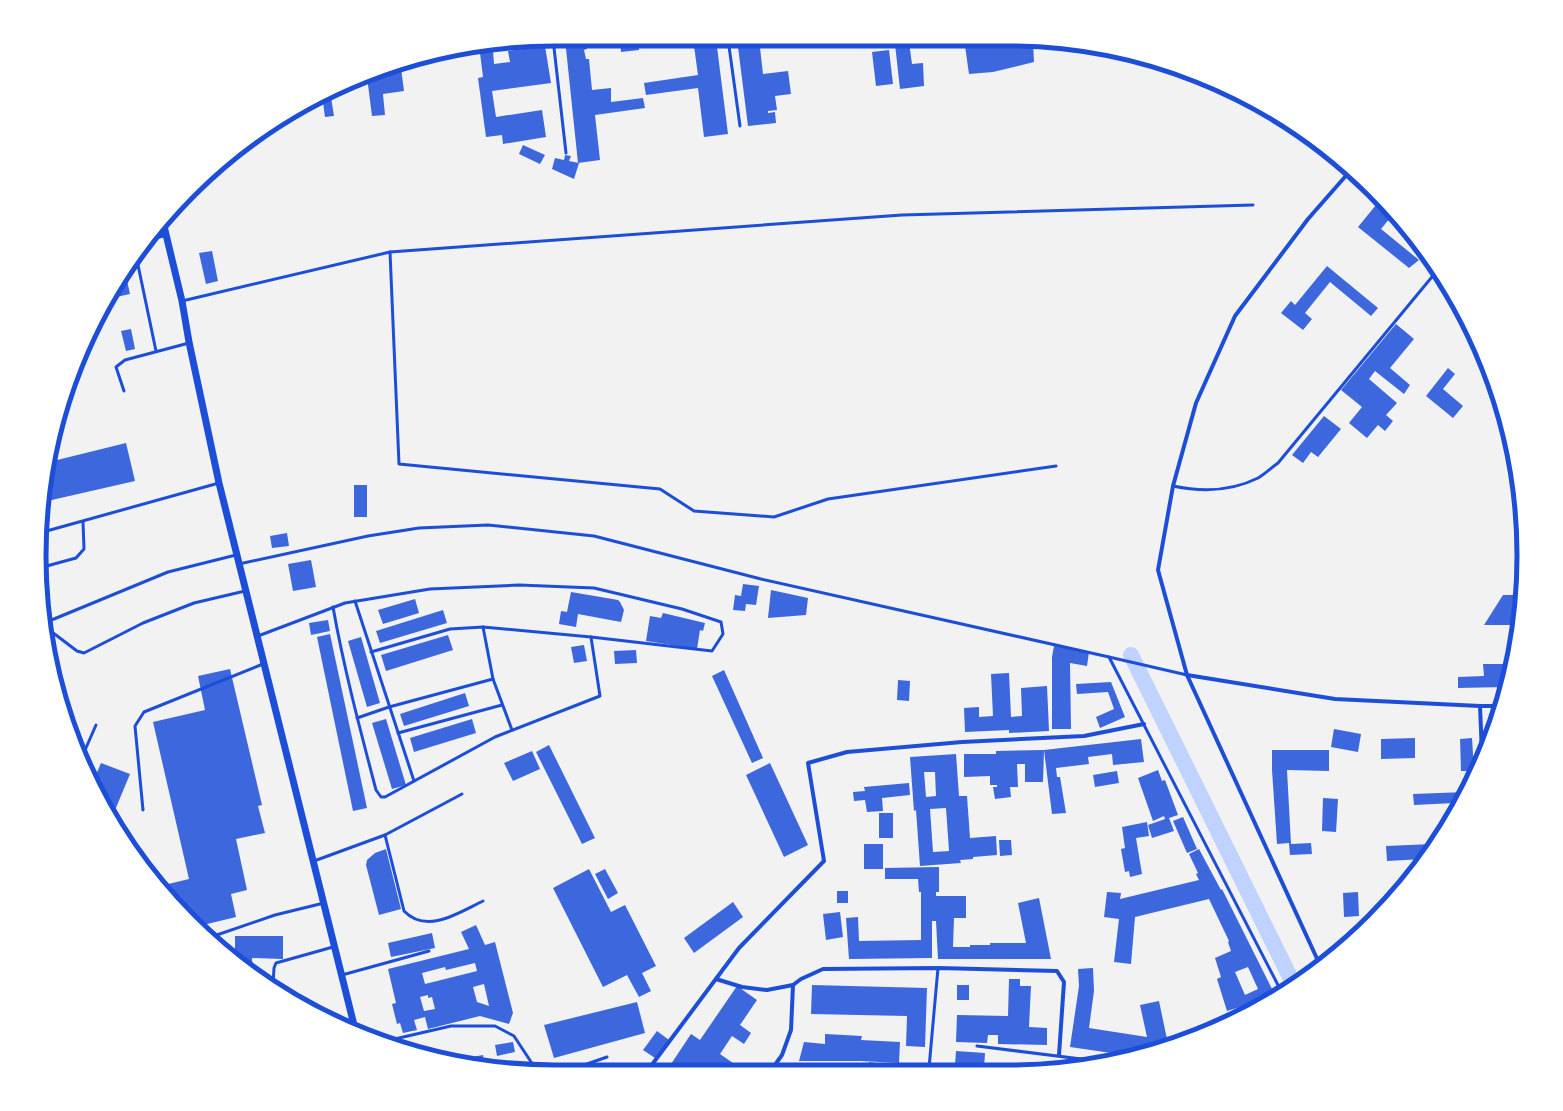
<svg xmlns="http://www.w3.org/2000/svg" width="1563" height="1111" font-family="Montserrat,sans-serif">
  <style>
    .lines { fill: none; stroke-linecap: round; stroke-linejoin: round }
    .canal { stroke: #bfd3fe; stroke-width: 16 }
    .building { fill: #3d67dc; fill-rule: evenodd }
    .service { stroke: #1d4ed8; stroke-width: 3 }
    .minor { stroke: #1d4ed8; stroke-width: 4 }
    .tertiary { stroke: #1d4ed8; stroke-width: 7 }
    .rim { fill: none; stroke: #1d4ed8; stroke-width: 5 }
  </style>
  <rect width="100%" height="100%" fill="#f2f2f2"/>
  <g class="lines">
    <polyline class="canal" points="1131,655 1292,981"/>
  </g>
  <g class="building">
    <polygon points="565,39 586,39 587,49 584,50 586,59 589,59 592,90 611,88 611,102 643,98 645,108 595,115 600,160 578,163"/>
    <polygon points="620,39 638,39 639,50 621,52"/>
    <polygon points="680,39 716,39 728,134 704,137 698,88 646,95 644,83 698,75 694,46 681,48"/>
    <polygon points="737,39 759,39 763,74 788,71 791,94 775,96 777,110 768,111 768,113 775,112 776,123 748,126"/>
    <polygon points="964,39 991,39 992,46 1033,41 1034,62 993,72 969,74"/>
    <polygon points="909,42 912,64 923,63 924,86 900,89 895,44"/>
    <polygon points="545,46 551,83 492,91 496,117 542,110 546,137 503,144 502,135 486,137 478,78 483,77 480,53 493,51 494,64 510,62 508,51"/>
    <polygon points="889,50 893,84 876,86 872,52"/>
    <polygon points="405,63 406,67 401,68 404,91 383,94 385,115 372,116 367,77"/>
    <polygon points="330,91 334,116 325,117 322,95"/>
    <polygon points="523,145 545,155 540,164 519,154"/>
    <polygon points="565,155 571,156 569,161 579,163 574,179 552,169 555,158 564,160"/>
    <polygon points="1380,200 1394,213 1381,229 1419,260 1409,268 1358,227"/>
    <polygon points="212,251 218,281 206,284 199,253"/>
    <polygon points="1327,266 1378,308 1371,316 1330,282 1305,313 1312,319 1303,330 1281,313 1291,301 1295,305"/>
    <polygon points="126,276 130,294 112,298 116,292"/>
    <polygon points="1396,324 1414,339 1390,368 1410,385 1404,394 1375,371 1369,379 1397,403 1386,415 1393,421 1385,431 1378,425 1367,438 1349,423 1362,407 1341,390"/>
    <polygon points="131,329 135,349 126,351 121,331"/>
    <polygon points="1448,368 1455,374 1443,389 1463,406 1453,418 1426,396"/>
    <polygon points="1324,416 1341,429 1318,457 1311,452 1303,463 1292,455"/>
    <polygon points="126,443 135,481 43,502 43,488 49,462"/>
    <rect x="354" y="485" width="13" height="32"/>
    <polygon points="287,533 289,546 272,548 270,536"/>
    <polygon points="311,560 316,587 293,591 288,564"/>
    <polygon points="743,584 759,586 756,605 746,604 745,611 733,610 735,595 741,596"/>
    <polygon points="771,590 808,598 806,615 768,618"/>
    <polygon points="571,592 618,600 620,602 624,610 621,622 578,614 576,627 559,624 561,611 567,612"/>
    <polygon points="1503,595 1522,595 1517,625 1484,625"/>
    <polygon points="415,599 419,613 383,624 378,610"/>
    <polygon points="443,610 447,623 380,643 376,631"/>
    <polygon points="663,613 705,623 703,631 700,630 697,649 646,641 650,616 661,618"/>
    <polygon points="328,620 330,631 311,635 309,623"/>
    <polygon points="330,634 367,808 353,811 317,637"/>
    <polygon points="448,635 453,650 386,671 381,655"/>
    <polygon points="361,637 380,703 367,707 348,641"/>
    <polygon points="584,645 587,661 574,663 571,647"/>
    <polygon points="1054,646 1089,652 1087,666 1070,663 1071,729 1052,729 1052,657"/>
    <polygon points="636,650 637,663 615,664 614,651"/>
    <polygon points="1483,664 1511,664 1507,687 1458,688 1458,677 1484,676"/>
    <polygon points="230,669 262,805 258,806 265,833 236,839 247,890 231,894 236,917 199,926 167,896 160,886 189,879 153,722 205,710 198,676"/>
    <polygon points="724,670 763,758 752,763 712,676"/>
    <polygon points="1009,673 1011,717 1022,716 1021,688 1047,686 1049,731 1009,733 1009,730 965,732 964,708 979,707 979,717 993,716 991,674"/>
    <polygon points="898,680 910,681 909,701 897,700"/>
    <polygon points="1111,682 1125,717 1100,728 1096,717 1114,709 1108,692 1077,694 1076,684"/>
    <polygon points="465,693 469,706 404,726 400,714"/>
    <polygon points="386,719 406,785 392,789 372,723"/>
    <polygon points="472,719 476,733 414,752 410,738"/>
    <polygon points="1334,729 1361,734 1358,752 1331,747"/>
    <polygon points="1415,738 1415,758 1381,759 1381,739"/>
    <polygon points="1472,738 1474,771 1461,771 1460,739"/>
    <polygon points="1141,739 1144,762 1113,765 1112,754 1088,757 1089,764 1056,768 1057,777 1060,777 1066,813 1052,814 1044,750"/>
    <polygon points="549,745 595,838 582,844 536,752"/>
    <polygon points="1044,750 1043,782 1025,782 1025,764 1017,764 1018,787 1010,787 1011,797 995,799 993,787 997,787 997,785 990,785 990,776 964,777 964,754 996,754 996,751"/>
    <polygon points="1272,750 1329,750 1329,771 1287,770 1291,844 1311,843 1312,854 1290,855 1289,843 1277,844 1272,770"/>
    <polygon points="532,751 540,769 513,781 504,763"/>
    <path d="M956,754L959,796H967L970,838L996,836L997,855L973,857V859L960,860L961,863L920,866L916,810L914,811L910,757ZM924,772H935L936,796L926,797ZM946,808L949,851L933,852L930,809Z"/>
    <polygon points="101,763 130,774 113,815 92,784"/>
    <polygon points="770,763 808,845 784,857 746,775"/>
    <polygon points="1158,770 1162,781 1165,780 1178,815 1169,818 1174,831 1152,838 1148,825 1165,819 1164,816 1153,821 1138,778"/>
    <polygon points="1117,771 1119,783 1095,787 1093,775"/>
    <polygon points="909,783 910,795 882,798 883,811 867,812 865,800 854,801 853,792 865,791 864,787"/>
    <polygon points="1466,792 1455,810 1455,803 1414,805 1413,794"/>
    <polygon points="1323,798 1338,799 1336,832 1322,831"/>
    <rect x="879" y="813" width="14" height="25"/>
    <polygon points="1183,817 1197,849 1187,853 1173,821"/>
    <polygon points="1147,822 1149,836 1136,838 1142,874 1130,877 1129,871 1125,872 1121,849 1125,848 1122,827"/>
    <polygon points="999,840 1011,840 1012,855 1000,856"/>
    <rect x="864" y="844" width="19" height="25"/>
    <polygon points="1433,844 1424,859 1387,861 1386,846"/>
    <polygon points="386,849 401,909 379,915 366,865 367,860 375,853"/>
    <path d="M1199,849L1221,890L1222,889L1274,993L1263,1000L1227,1011L1217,979L1221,977L1215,958L1231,951L1228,942L1229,941L1209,899L1135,917L1131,964L1114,962L1119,919L1104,917L1107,892L1121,893L1120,899L1199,880L1196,874L1198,873L1189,854ZM1248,967L1258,989L1245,995L1235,972Z"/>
    <polygon points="939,867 939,892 936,892 936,896 966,896 966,918 954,918 953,947 970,947 970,945 990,945 990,943 1026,943 1018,903 1039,898 1051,959 938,959 936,921 932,921 932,958 849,959 846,918 858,917 859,941 921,940 921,892 919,892 918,879 885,879 885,868"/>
    <polygon points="589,869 611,912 625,905 656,966 642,973 651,991 639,997 627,975 603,987 553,888"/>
    <polygon points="605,869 618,893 608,899 595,874"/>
    <rect x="837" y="891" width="11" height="12"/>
    <polygon points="1358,892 1359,916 1344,917 1343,893"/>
    <polygon points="733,902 743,917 694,953 684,938"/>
    <polygon points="840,912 843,937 826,940 823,914"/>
    <path d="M476,925L485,945L495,942L513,1013L509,1024L480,1016L428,1029L425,1017L414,1020L417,1030L403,1033L400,1023L397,1024L392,1004L396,1003L388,969L469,949L461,932ZM475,963L477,971L425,984L422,973L445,967L446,970ZM484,984L489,1006L477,1002L473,987ZM428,995V998L432,997L435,1009L424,1011L420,997Z"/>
    <polygon points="432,933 435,948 391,957 388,943"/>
    <polygon points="235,936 283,936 283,959 252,958 253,973 235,959"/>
    <polygon points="1093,968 1094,991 1089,1028 1147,1037 1140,1005 1159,1001 1168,1044 1149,1050 1149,1051 1141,1054 1132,1056 1070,1047 1079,986 1078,969"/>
    <polygon points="1009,979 1020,979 1020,986 1031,986 1029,1027 1047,1028 1047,1045 998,1044 998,1035 988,1035 987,1043 956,1042 957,1015 1008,1016"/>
    <polygon points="812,985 927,988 925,1047 906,1046 907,1016 811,1014"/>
    <rect x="957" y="985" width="12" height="15"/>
    <polygon points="737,986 757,1000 740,1025 751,1033 744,1044 732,1036 720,1054 743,1070 724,1070 714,1063 709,1070 667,1070 691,1034 700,1040"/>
    <polygon points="637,1002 645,1033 554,1058 544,1025"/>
    <polygon points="657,1031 669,1040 655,1058 643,1050"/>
    <polygon points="825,1034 862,1036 861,1040 900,1042 899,1063 861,1061 799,1061 804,1042 825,1044"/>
    <polygon points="513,1042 515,1052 497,1056 495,1045"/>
    <polygon points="956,1051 985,1053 984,1068 955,1066"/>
    <polygon points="483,1055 485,1065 456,1060"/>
    <polygon points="869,1062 896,1066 896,1069 869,1069"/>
    <polygon points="797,1064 805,1069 793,1069"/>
    <polygon points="912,1065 930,1067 930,1068 911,1069"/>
  </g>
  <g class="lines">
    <g class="service">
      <polyline points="553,39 566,153"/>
      <polyline points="728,39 740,126"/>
      <polyline points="897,39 897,40"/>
      <polyline points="390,252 399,464 660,489 694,511 774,517 828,499 1056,466"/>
      <polyline points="138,265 156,351"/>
      <polyline points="182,301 390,252 902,215 1253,205"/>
      <polyline points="124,391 116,367 125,360 189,343"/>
      <path d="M1173,486C1201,492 1232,491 1258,478C1265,474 1271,468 1278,463L1436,272"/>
      <polyline points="43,532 219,483"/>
      <polyline points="239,564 368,536 419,528 488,525 594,536 761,579 1109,657 1187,675"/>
      <polyline points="43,567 76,558 84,549 83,522"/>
      <polyline points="355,601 414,781"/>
      <path d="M333,607C344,669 360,729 376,790L381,797H385L495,737L600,696L591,637"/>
      <polyline points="43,622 54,619 168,572 236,555"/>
      <polyline points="44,626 77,651 84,653 143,623 194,603 245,591"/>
      <polyline points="483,627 493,679 512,730"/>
      <polyline points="258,636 345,603 430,589 519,585 594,588 682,609 721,622 723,634 712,651 591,637 483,627 450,629 371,652"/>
      <polyline points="1109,657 1280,989"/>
      <polyline points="357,718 389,707 493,679"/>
      <polyline points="398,733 502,705"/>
      <polyline points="82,757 96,725"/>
      <polyline points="143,810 135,726 144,712 263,664"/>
      <path d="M385,835L404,911C427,935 460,912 483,901"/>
      <polyline points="314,861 385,835 462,794"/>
      <polyline points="211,937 275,915 324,903"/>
      <polyline points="342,975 429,951"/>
      <polyline points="273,985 274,968 276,963 333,947"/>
      <polyline points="386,1041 451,1026 495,1026 514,1036 537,1071"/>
      <polyline points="977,1046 1105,1062"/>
      <polyline points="929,1068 938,968"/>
      <polyline points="567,1071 607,1057"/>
    </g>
    <g class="minor">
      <polyline points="152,238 166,235"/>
      <polyline points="1187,675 1335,699 1480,706 1500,706"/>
      <polyline points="1480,706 1482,754"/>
      <polyline points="1319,963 1187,675 1158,570 1173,486 1196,403 1235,316 1308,219 1351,170"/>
      <polyline points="716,979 742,987 767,990 793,985"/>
      <polyline points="772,1069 782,1055 791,1030 793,985 801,979 823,969 938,968 1057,971 1064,982 1059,1055"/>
      <polyline points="648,1070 739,948 824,861 808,763 847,752 962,742 1084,736 1144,724"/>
    </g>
    <polyline class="tertiary" points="163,222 182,301 189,342 219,483 355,1029"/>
  </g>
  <path d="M0 0H1563V1111H0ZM555 46H1008A509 509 0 0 1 1517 555V556A509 509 0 0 1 1008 1065H555A509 509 0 0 1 46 556V555A509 509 0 0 1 555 46Z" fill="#fff" fill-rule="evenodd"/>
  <path class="rim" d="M555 46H1008A509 509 0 0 1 1517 555V556A509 509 0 0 1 1008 1065H555A509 509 0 0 1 46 556V555A509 509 0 0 1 555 46Z"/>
</svg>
